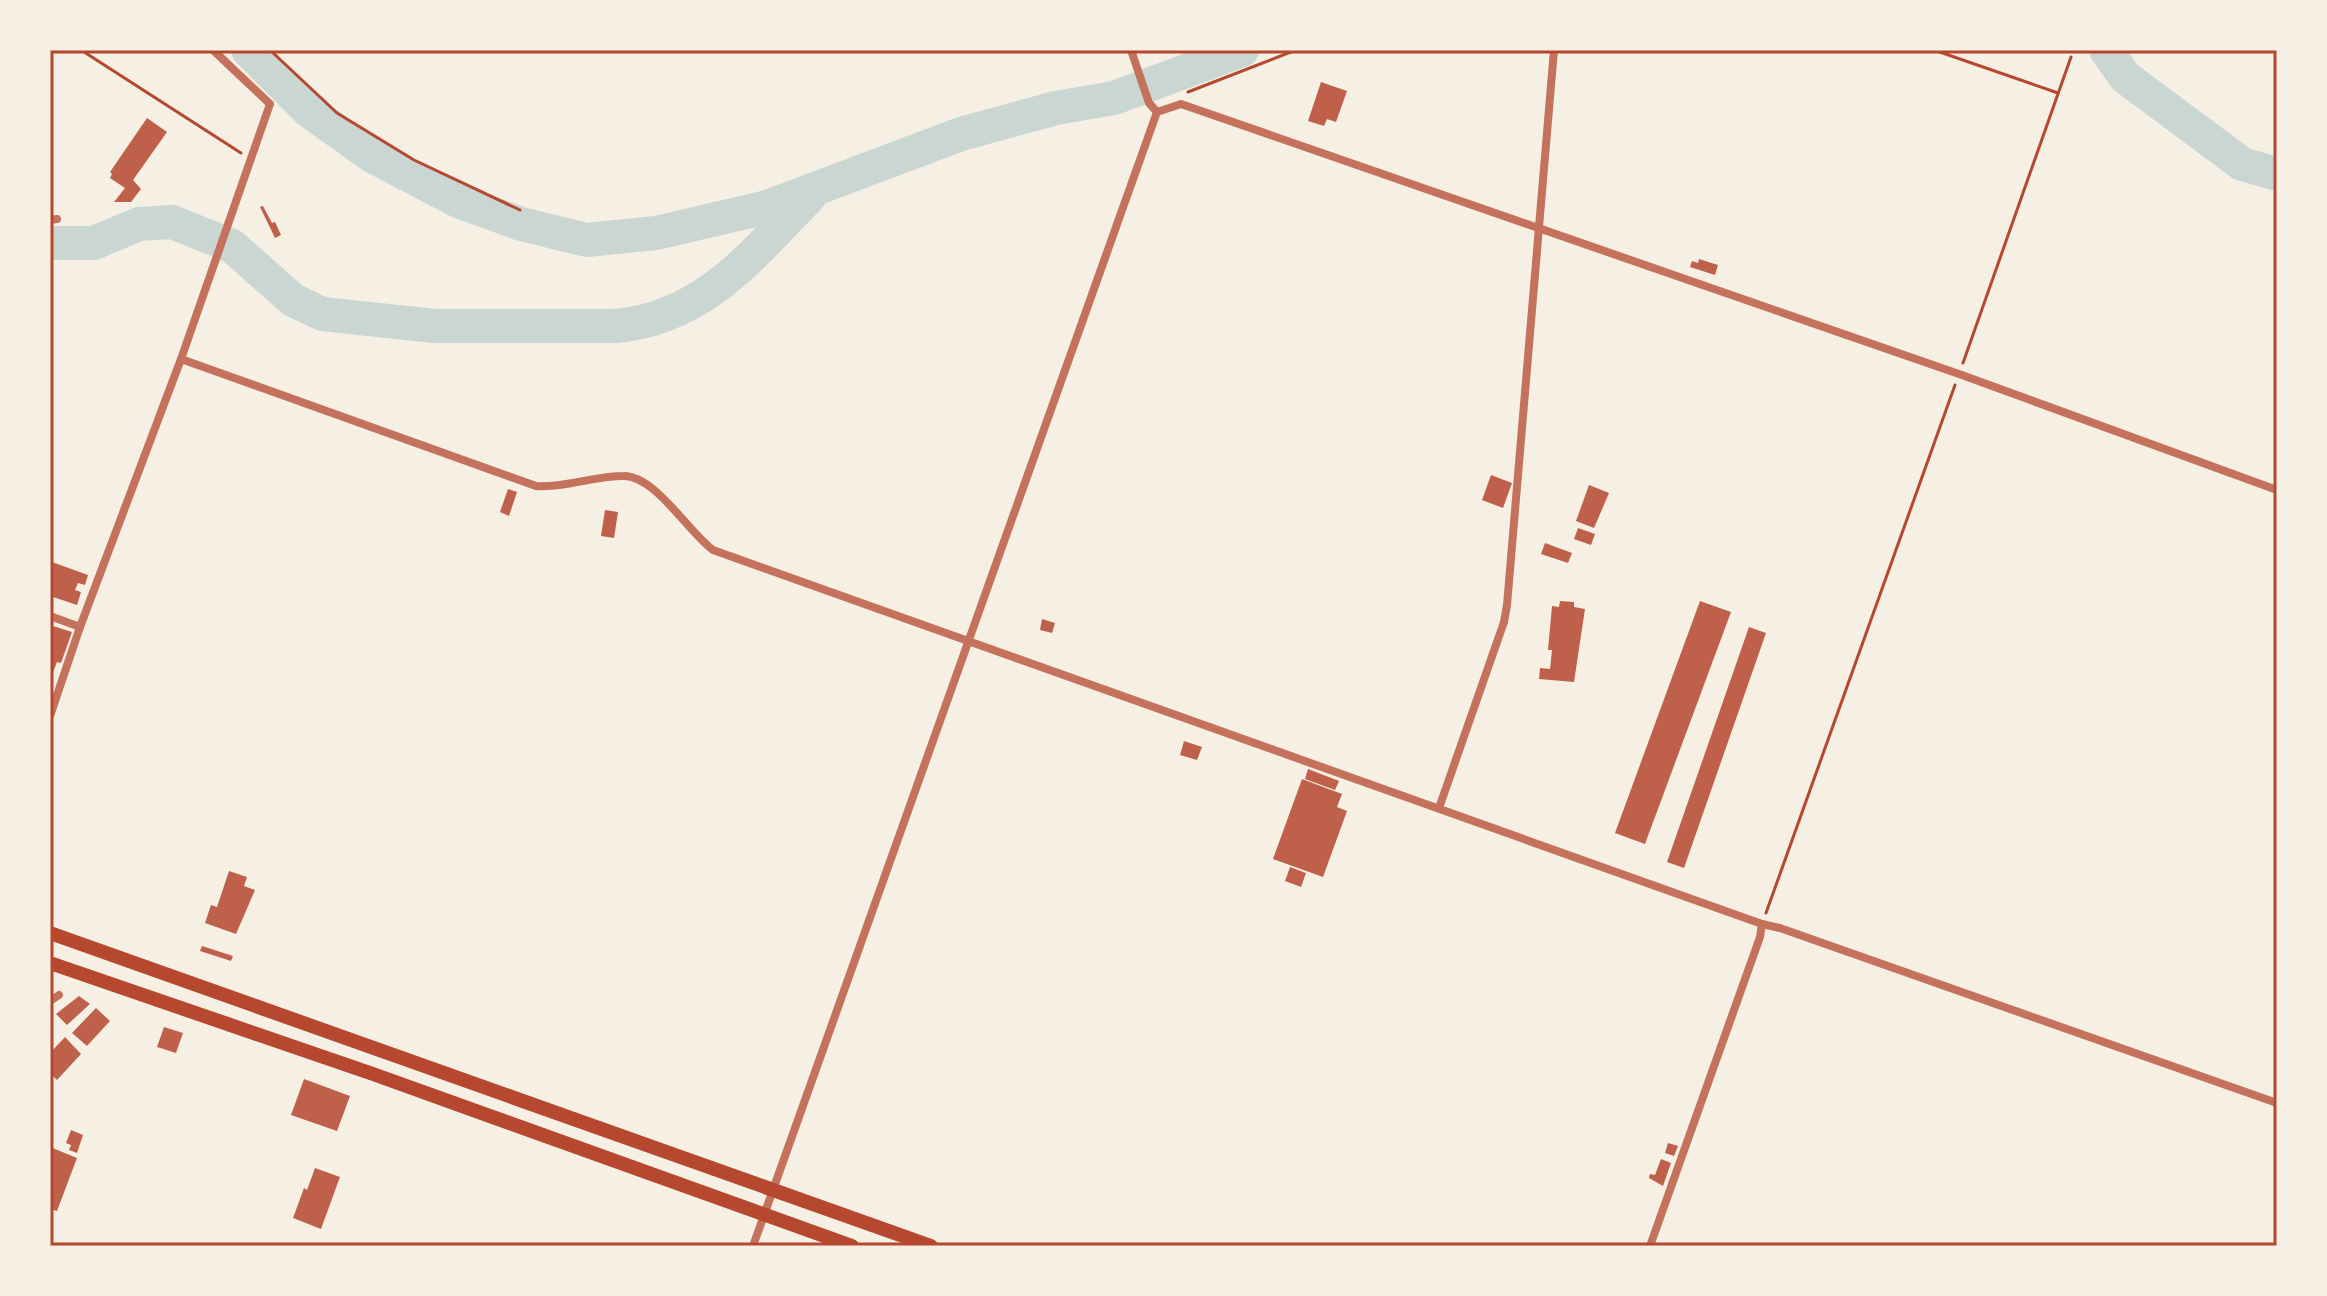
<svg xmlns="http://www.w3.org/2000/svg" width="2327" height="1296" font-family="Poppins,sans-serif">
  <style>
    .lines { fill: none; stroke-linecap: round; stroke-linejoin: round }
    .river { stroke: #c9d6d2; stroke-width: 34 }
    .building { fill: #bf614a }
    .path { stroke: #b5482f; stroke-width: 3 }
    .minor { stroke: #c5725c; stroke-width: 8 }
    .trunk { stroke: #b5482f; stroke-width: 14 }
    .neatline { fill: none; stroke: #b5482f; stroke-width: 3 }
  </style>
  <rect width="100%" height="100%" fill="#f6efe4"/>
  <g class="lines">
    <g class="river">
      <polyline points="248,50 309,111 372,156 458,201 521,224 587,240 656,233 767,207 961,134 1056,108 1114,98 1242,50"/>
      <polyline points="2106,50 2125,77 2242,164 2277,174"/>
      <path d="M50,243H94L139,224L172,222L232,246L293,300L322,314L435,326H617C705,317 752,255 810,196"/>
    </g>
  </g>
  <g class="building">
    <polygon points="1321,82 1347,91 1336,122 1327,119 1324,126 1308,121"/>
    <polygon points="147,118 167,132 133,180 141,189 131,202 114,202 125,188 110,178 112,174 110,172"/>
    <polygon points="263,206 272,223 275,222 281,235 275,238 260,207"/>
    <polygon points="1699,259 1718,265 1715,275 1690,267 1692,261 1698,263"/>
    <polygon points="1491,475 1512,483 1503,508 1482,500"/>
    <polygon points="1589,485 1609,493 1594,528 1576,521"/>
    <polygon points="508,489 517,492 509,516 500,512"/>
    <polygon points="605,510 618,512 614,538 601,536"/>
    <polygon points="1578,528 1595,534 1591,545 1574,539"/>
    <polygon points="1545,543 1572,553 1568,563 1541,554"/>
    <polygon points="52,562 88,575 85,585 78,583 75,590 81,592 77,605 50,596"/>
    <polygon points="1560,601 1574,602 1574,607 1585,609 1574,682 1539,679 1540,668 1550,669 1552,650 1548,650 1552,606 1559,607"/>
    <polygon points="1700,601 1731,612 1645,844 1615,833"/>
    <polygon points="1042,619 1055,623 1052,633 1040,630"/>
    <polygon points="50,625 72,632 61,663 57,662 50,680"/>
    <polygon points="1749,627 1766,633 1684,868 1667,862"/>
    <polygon points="1184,741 1202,747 1197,760 1180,755"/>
    <polygon points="1308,769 1339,781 1335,790 1305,779"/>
    <polygon points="1302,779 1342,794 1337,807 1347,811 1323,877 1273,859"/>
    <polygon points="1290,867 1306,873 1301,887 1285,881"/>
    <polygon points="229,871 247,877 244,886 255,890 236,934 205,923 211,905 217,907"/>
    <polygon points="202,946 233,956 231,961 200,951"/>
    <polygon points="79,996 90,1004 67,1025 56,1014"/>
    <polygon points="96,1008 110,1021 87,1046 72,1033"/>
    <polygon points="164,1027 183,1033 176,1053 157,1047"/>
    <polygon points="65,1037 81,1054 57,1080 53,1076 50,1079 50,1053"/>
    <polygon points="304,1079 350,1096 337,1131 291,1115"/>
    <polygon points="71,1130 83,1135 77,1153 69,1150 71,1145 66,1143"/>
    <polygon points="1668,1143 1678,1146 1674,1156 1665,1153"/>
    <polygon points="50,1147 77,1158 57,1211 50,1209"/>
    <polygon points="1661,1159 1671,1163 1663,1186 1649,1178 1650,1174 1655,1175"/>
    <polygon points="315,1168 340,1177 321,1229 293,1218 304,1188 307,1190"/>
  </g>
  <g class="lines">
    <g class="path">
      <polyline points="81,50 241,153"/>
      <polyline points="270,50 337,113 414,160 520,210"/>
      <polyline points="1934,50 2058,93"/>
      <polyline points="1188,92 1296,50"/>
      <polyline points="1963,363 2071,57"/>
      <polyline points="1766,913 1955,385"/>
    </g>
    <g class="minor">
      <polyline points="1131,50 1149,103 1157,112"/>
      <polyline points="50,220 57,219"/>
      <path d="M181,359L536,486C566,488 593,476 623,476C655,475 688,532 713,550L1762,924L1780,928L2277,1103"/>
      <polyline points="50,616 80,627"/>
      <polyline points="50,716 80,627 181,359 270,104 213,50"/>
      <polyline points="1439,808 1504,622 1507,605 1554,50"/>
      <polyline points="50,1001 59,995"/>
      <polyline points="753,1246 1157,112 1181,104 1959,374 2277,490"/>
      <polyline points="1650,1246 1760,937 1762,924"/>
    </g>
    <g class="trunk">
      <polyline points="50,933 931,1246"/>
      <polyline points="50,963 373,1074 852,1246"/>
    </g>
  </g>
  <rect width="2327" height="1296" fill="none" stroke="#f6efe4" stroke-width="104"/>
  <rect x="52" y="52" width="2223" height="1192" class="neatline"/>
</svg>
